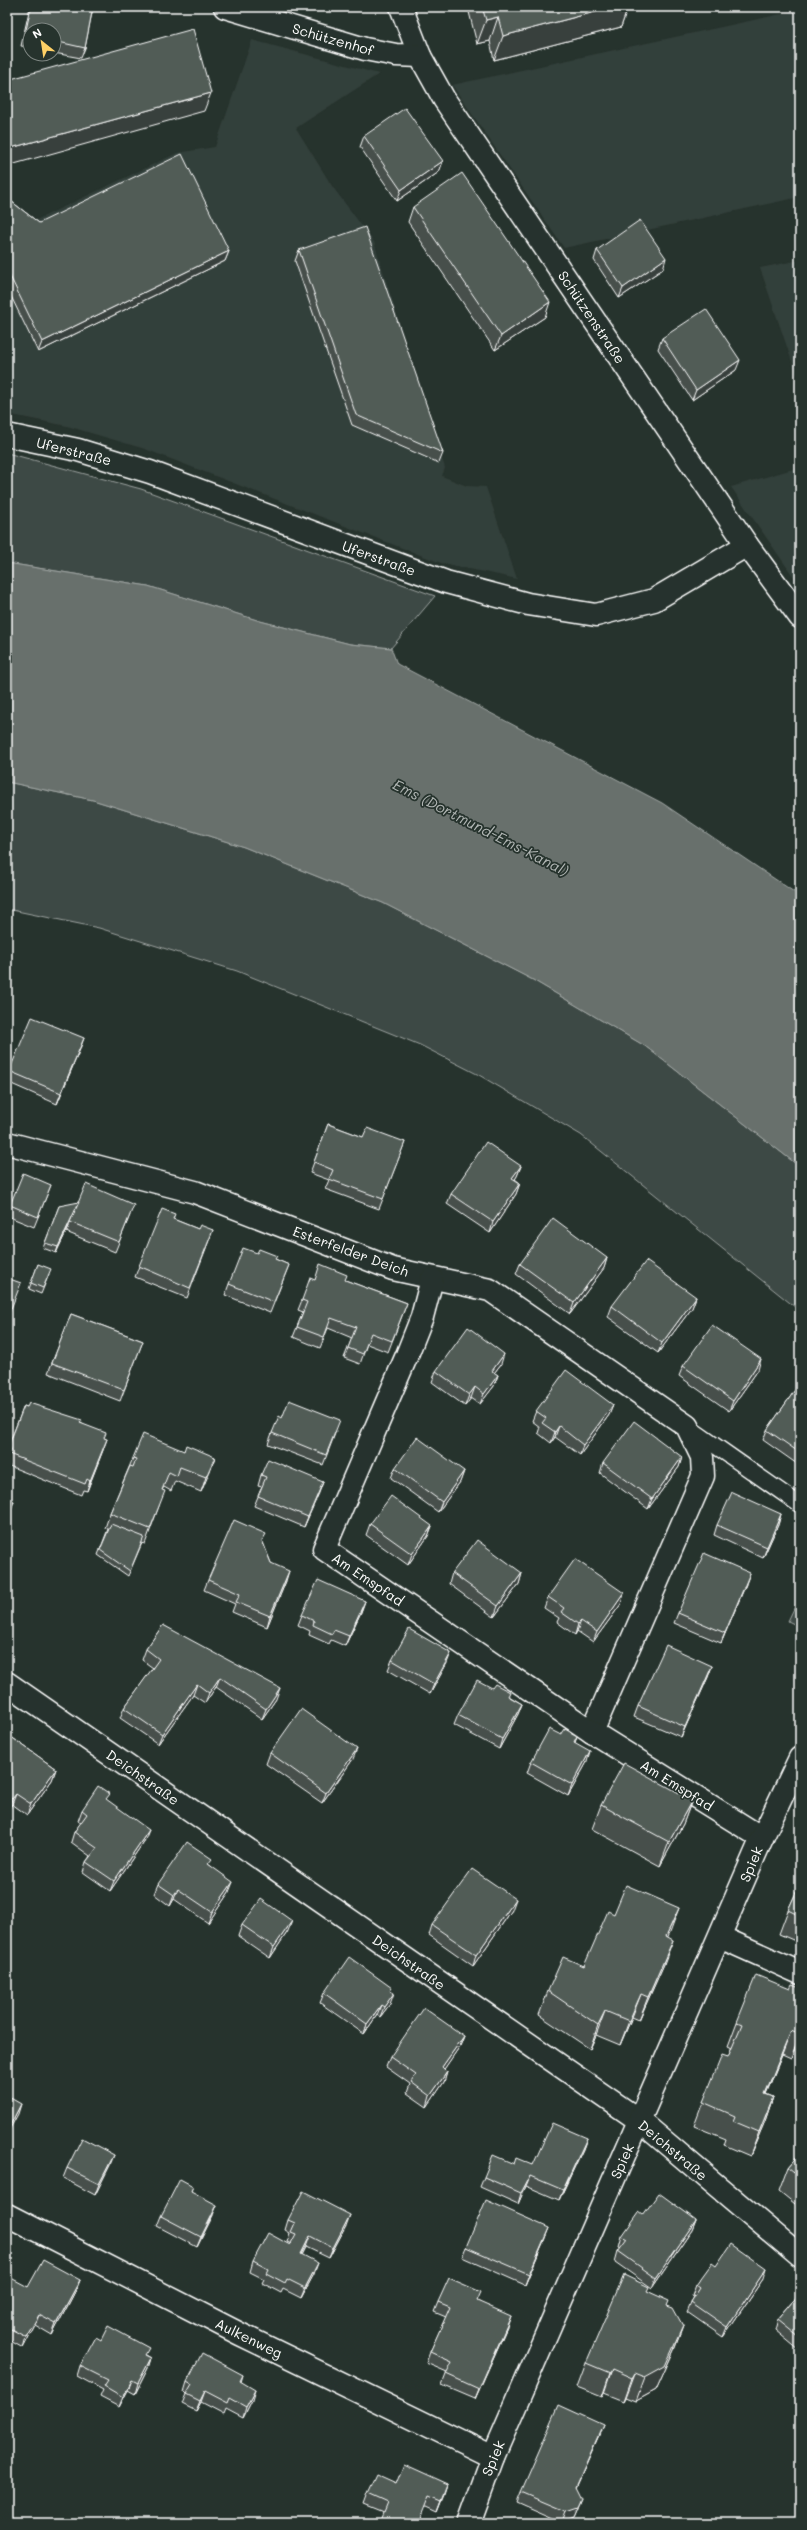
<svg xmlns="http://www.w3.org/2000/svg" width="807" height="2530" font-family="Mali,sans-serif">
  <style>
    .built { fill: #333f3a }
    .green { fill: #3e4944; stroke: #9ea4a2 }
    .water { fill: #67706c; stroke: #a4a9a7 }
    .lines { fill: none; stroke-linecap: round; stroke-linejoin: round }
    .lane-casing { stroke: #fff; stroke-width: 18 }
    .street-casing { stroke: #fff; stroke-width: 25 }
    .secondary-casing { stroke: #fff; stroke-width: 25 }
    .lane { stroke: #26332d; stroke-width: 15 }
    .street { stroke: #26332d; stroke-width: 22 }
    .secondary { stroke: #26332d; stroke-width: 22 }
    .wall { fill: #464f4b; stroke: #fff }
    .shaded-wall { fill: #39403d; stroke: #fff }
    .building { fill: #515c57; stroke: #fff }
    .labels { text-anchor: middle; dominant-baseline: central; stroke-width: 3.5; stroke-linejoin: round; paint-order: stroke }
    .street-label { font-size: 14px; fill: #fff; stroke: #26332d }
    .water-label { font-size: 15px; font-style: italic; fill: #b3b8b6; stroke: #26332d }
  </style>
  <rect width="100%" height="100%" fill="#26332d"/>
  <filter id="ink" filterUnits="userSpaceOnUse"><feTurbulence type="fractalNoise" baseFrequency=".025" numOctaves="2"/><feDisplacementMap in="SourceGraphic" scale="8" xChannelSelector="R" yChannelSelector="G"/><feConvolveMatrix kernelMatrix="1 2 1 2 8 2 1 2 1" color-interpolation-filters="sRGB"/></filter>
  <g filter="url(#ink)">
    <g class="built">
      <polygon points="800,10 800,197 564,248 452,85"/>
      <polygon points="252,40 379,74 296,128 332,186 374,242 445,468 442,476 467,486 486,487 517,579 441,563 145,449 67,426 7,414 7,203 32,222 177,153 215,147"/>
      <polygon points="800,260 800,385 760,268"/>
      <polygon points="800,467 800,586 731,487"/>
    </g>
    <g class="green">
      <polygon points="7,453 141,489 435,596 391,648 350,644 260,621 148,586 7,563"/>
      <polygon points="7,782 93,800 244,847 383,903 533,980 645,1046 800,1167 800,1311 581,1135 479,1075 420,1045 237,971 99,928 7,909"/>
      <polygon points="800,1596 800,1627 788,1621"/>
    </g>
    <polygon class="water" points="7,563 148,586 260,621 350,644 391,648 397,664 662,803 800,896 800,1167 645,1046 533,980 383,903 244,847 93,800 7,782"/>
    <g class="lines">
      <g class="lane-casing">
        <polyline id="lane" points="690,1428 800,1505"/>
      </g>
      <g class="street-casing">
        <g id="street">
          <polyline points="401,7 420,56"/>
          <polyline points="7,435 78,450 150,472 446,582 528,604 596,615 654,600 747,545"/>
          <polyline points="7,1143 195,1192 393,1269 490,1290 687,1426 702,1457 703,1476 592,1732"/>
          <polyline points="432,1279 422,1317 407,1355 324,1549 592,1732 762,1838"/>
          <polyline points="7,1683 640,2121 800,2256"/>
          <polyline points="720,1937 800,1973"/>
          <polyline points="7,2215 240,2334 493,2457"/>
          <polyline points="469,2523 493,2457 762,1838 800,1758"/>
        </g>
      </g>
      <g class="secondary-casing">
        <polyline id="secondary" points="225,7 365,49 396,55 420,56 444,99 747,545 800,617"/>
      </g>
      <use href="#lane" class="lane"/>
      <use href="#street" class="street"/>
      <use href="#secondary" class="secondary"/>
    </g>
    <g class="wall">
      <polygon points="30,7 93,7 85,48 81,58 54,53 54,30 30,30 30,47 21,46"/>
      <polygon points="471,7 628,7 621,27 494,60 490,41 477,44 469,12"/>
      <polygon points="364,136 443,161 439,172 397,201 360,147"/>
      <polygon points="7,198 39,223 229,251 225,261 38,352 7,288"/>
      <polygon points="413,207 545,317 495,350 408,222"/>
      <polygon points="299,250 443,453 439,463 352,425 295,261"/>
      <polygon points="597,250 663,269 619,298 594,260"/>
      <polygon points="662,338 736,370 692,400 658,349"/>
      <polygon points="80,1049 57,1104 7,1082 7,1076 9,1071"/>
      <polygon points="328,1124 363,1137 405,1142 379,1209 325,1189 329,1180 310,1173"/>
      <polygon points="521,1166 517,1176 515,1179 520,1183 516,1194 490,1233 447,1204 451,1194"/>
      <polygon points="51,1185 34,1227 7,1216 7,1212 10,1205"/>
      <polygon points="59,1206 130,1215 115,1252 66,1232 69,1226 56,1253 43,1248"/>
      <polygon points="173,1219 198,1229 213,1230 187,1298 135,1277 139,1266"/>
      <polygon points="257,1253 275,1259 289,1265 270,1313 225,1295 229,1284"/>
      <polygon points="607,1258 604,1268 570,1314 516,1274 520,1264"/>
      <polygon points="38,1264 49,1274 41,1294 29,1289"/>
      <polygon points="315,1280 345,1280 407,1303 388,1352 367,1344 360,1364 344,1358 352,1338 328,1328 320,1348 293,1337 303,1312 298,1310 302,1300"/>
      <polygon points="696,1297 692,1308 658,1353 608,1317 612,1306"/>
      <polygon points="71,1314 143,1341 120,1401 48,1373"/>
      <polygon points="501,1364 494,1373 498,1375 494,1386 480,1404 471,1398 465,1406 432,1382 436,1371"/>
      <polygon points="683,1366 758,1370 729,1411 679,1376"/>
      <polygon points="800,1383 800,1466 763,1440 767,1430"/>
      <polygon points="613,1405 609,1415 580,1455 555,1437 551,1443 538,1433 540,1427 532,1421 536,1411"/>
      <polygon points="24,1406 81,1423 104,1438 103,1450 87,1491 83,1490 81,1495 7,1465 7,1449"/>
      <polygon points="282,1418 336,1431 323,1465 268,1444 272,1433"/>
      <polygon points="184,1451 215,1457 201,1492 175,1481 171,1491 164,1487 162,1490 159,1506 145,1544 142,1543 128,1576 98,1555 108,1529 105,1528 110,1513 133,1458"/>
      <polygon points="682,1457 679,1467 648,1509 600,1473 603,1463"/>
      <polygon points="395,1468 464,1471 460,1482 438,1512 391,1478"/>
      <polygon points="261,1475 323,1482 304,1527 254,1506 262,1487 258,1486"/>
      <polygon points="781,1514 778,1525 763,1558 714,1535 717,1525"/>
      <polygon points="370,1524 432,1526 428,1536 408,1565 366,1535"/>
      <polygon points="263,1542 271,1563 286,1581 267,1627 232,1612 235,1604 204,1590 208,1580"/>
      <polygon points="452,1573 522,1573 519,1584 494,1617 449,1584"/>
      <polygon points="746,1584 721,1643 674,1623 678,1613"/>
      <polygon points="624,1593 621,1604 593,1642 577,1631 575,1635 557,1622 559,1618 544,1608 548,1597"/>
      <polygon points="365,1601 361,1612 345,1646 331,1640 329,1644 309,1635 310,1631 298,1625 302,1615"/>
      <polygon points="163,1625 276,1699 262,1719 216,1687 205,1703 193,1695 158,1744 120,1718 124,1708 153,1668 142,1660 146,1649"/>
      <polygon points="392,1660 447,1663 430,1694 388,1670"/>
      <polygon points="712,1666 708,1677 681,1737 634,1717 638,1706"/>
      <polygon points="509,1696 522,1704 518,1714 499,1749 454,1725 458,1715"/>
      <polygon points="7,1734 56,1769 52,1780 27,1815 12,1804 9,1809 7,1808"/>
      <polygon points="561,1735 577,1736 575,1743 587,1762 568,1796 527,1773 531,1762"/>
      <polygon points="270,1753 353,1759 322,1803 266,1764"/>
      <polygon points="692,1800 683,1824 660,1866 592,1829 601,1805"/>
      <polygon points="108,1801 145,1840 110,1891 83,1872 86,1862 90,1856 71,1842 74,1832 81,1823 78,1821 82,1810"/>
      <polygon points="210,1865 229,1892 208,1923 174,1899 170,1906 154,1894 158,1884"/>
      <polygon points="800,1884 800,1943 779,1934 788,1910"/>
      <polygon points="512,1910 473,1966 429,1935 432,1925"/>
      <polygon points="614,1914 670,1932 667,1937 664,1964 639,2020 632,2017 620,2045 596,2035 590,2049 539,2015 548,1991 584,1966"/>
      <polygon points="242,1925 288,1931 270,1958 238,1936"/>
      <polygon points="790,1989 800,2037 791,2059 782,2055 766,2094 773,2097 765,2121 750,2156 724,2145 726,2139 694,2126 703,2102 728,2057 732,2048 728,2046 737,2022"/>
      <polygon points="391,1991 390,2004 380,2017 377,2015 364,2034 320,2003 324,1993"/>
      <polygon points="464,2036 460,2046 444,2069 447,2072 444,2082 427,2107 407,2093 410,2084 386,2067 390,2057"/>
      <polygon points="587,2138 583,2149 559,2200 526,2186 518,2204 480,2187 484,2177 514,2164 533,2165"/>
      <polygon points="800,2153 800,2208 779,2191 788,2167"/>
      <polygon points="110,2165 95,2195 63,2178 67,2168"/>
      <polygon points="193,2186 191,2191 213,2215 197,2247 157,2226 161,2216"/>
      <polygon points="643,2215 696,2220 692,2230 652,2288 615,2262 618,2251 621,2248 619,2247 622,2236"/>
      <polygon points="288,2220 346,2226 329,2258 306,2247 302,2255 314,2274 301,2298 283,2289 281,2293 262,2283 264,2279 250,2272 253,2261 290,2245 291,2244 287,2242 290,2233 285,2230"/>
      <polygon points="545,2238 525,2285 462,2257 466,2247"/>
      <polygon points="716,2266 763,2279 723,2337 687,2312 691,2302 694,2297 692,2296 696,2285"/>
      <polygon points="80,2280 76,2290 52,2335 35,2325 23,2348 7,2339 7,2286 28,2287"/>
      <polygon points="647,2292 667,2306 683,2326 674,2350 656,2390 636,2401 626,2397 624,2401 604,2393 602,2397 577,2387 586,2363"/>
      <polygon points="800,2293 800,2351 775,2330 778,2319"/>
      <polygon points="478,2301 507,2327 475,2399 442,2385 447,2372 426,2363 430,2352 446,2317 434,2312 438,2302"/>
      <polygon points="101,2340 146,2355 151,2358 148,2368 135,2394 128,2390 119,2407 100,2397 103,2390 77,2376 80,2366"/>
      <polygon points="243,2375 241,2382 252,2400 243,2418 226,2409 224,2414 201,2402 196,2411 182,2404 186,2394 184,2392 187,2382"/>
      <polygon points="599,2435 576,2486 578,2508 574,2517 562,2522 517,2502 521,2492"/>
      <polygon points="396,2484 448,2484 438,2511 427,2506 383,2513 363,2505 367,2494"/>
    </g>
    <g class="shaded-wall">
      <polygon points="614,7 628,7 621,27 494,60 503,36"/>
      <polygon points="498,17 490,41 477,44 486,20"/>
      <polygon points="211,93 204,111 7,166 7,149"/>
      <polygon points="443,161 439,172 397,201 401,190"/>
      <polygon points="229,251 225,261 38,352 42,342"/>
      <polygon points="666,258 663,269 619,298 623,288"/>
      <polygon points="550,302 545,317 495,350 501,336"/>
      <polygon points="740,360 736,370 692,400 696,390"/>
      <polygon points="84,1038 80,1049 57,1104 61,1093"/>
      <polygon points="521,1166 517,1176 509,1188 512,1178"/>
      <polygon points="520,1183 516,1194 490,1233 493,1222"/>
      <polygon points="70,1222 69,1226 56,1253 58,1247"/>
      <polygon points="607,1258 604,1268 570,1314 574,1303"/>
      <polygon points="696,1297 692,1308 658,1353 662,1343"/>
      <polygon points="504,1354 501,1364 488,1381 492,1371"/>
      <polygon points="761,1359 758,1370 729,1411 733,1401"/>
      <polygon points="498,1375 494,1386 480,1404 484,1394"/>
      <polygon points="475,1387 471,1398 465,1406 469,1395"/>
      <polygon points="613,1405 609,1415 580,1455 583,1445"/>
      <polygon points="559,1426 555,1437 551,1443 555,1432"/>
      <polygon points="107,1439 103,1450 87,1491 90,1481"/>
      <polygon points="215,1457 210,1471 201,1492 206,1477"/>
      <polygon points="682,1457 679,1467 648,1509 652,1499"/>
      <polygon points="464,1471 460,1482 438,1512 442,1502"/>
      <polygon points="323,1482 319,1493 304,1527 308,1517"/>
      <polygon points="14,1501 9,1516 7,1519 7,1512"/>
      <polygon points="781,1514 778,1525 763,1558 767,1547"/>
      <polygon points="432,1526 428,1536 408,1565 412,1554"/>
      <polygon points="289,1571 286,1581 267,1627 270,1616"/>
      <polygon points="522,1573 519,1584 494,1617 498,1606"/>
      <polygon points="750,1573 746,1584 721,1643 725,1633"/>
      <polygon points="624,1593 621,1604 593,1642 597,1632"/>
      <polygon points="365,1601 361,1612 345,1646 349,1636"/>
      <polygon points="581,1621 577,1631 575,1635 578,1624"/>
      <polygon points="451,1653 447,1663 430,1694 434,1684"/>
      <polygon points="712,1666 708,1677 681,1737 685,1727"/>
      <polygon points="220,1677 216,1687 205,1703 209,1693"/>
      <polygon points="197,1684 193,1695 158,1744 162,1734"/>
      <polygon points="280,1688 276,1699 262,1719 266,1709"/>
      <polygon points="522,1704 518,1714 499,1749 502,1739"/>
      <polygon points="357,1749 353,1759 322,1803 326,1793"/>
      <polygon points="590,1751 587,1762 568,1796 572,1785"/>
      <polygon points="56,1769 52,1780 27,1815 31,1804"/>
      <polygon points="16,1794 12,1804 9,1809 12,1799"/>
      <polygon points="692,1800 683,1824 660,1866 669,1842"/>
      <polygon points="149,1830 145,1840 110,1891 114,1881"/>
      <polygon points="233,1882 229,1892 208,1923 212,1912"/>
      <polygon points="178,1889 174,1899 170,1906 174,1895"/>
      <polygon points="516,1899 512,1910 473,1966 476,1955"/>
      <polygon points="679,1908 670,1932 657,1960 666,1936"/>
      <polygon points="292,1921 288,1931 270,1958 274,1947"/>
      <polygon points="673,1940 664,1964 639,2020 648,1997"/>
      <polygon points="394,1993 390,2004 380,2017 384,2007"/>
      <polygon points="641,1994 632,2017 620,2045 629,2021"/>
      <polygon points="381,2005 377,2015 364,2034 367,2024"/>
      <polygon points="605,2011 596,2035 590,2049 598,2025"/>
      <polygon points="791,2031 782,2055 756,2118 765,2094"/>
      <polygon points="800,2034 800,2037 791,2059"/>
      <polygon points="464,2036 460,2046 438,2078 442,2067"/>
      <polygon points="447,2072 444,2082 427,2107 430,2096"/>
      <polygon points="773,2097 765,2121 750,2156 759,2132"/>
      <polygon points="21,2104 18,2114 7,2134 7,2131"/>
      <polygon points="587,2138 583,2149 559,2200 563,2190"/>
      <polygon points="114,2155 110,2165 95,2195 99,2184"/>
      <polygon points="530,2176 526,2186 518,2204 521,2193"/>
      <polygon points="217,2205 213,2215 197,2247 201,2237"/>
      <polygon points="350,2215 346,2226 329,2258 333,2248"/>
      <polygon points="696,2220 692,2230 652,2288 656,2278"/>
      <polygon points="549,2228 545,2238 525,2285 529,2274"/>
      <polygon points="310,2236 306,2247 297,2265 301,2254"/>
      <polygon points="318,2263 314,2274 301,2298 305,2288"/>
      <polygon points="766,2269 763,2279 723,2337 727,2327"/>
      <polygon points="80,2280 76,2290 52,2335 56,2324"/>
      <polygon points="39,2315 35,2325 23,2348 26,2337"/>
      <polygon points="511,2316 507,2327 475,2399 479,2389"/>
      <polygon points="683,2326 674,2350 656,2390 636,2401 645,2377"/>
      <polygon points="151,2358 148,2368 135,2394 138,2383"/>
      <polygon points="612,2369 604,2393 602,2397 610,2373"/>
      <polygon points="635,2373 626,2397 624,2401 632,2378"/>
      <polygon points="132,2380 128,2390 119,2407 123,2397"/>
      <polygon points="255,2390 252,2400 243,2418 246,2407"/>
      <polygon points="205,2391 201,2402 196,2411 200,2401"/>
      <polygon points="603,2425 599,2435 572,2496 576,2486"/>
      <polygon points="448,2484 445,2494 438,2511 442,2500"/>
      <polygon points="582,2498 574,2517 562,2522 566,2511"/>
    </g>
    <g class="building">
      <polygon points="31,7 93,7 85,48 54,41 54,30 30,30 30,36 25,35"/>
      <polygon points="482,7 614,7 503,36 498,17 486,20"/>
      <polygon points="193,29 211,93 7,149 7,80"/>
      <polygon points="405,108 443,161 401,190 364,136"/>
      <polygon points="182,154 229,251 42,342 7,270 7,198 39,223"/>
      <polygon points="462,173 550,302 501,336 413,207"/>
      <polygon points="640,220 666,258 623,288 597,250"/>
      <polygon points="365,227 443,453 356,415 299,250"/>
      <polygon points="706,309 740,360 696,390 662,338"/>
      <polygon points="32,1017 84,1038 61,1093 9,1071"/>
      <polygon points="328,1124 363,1137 367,1128 405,1142 383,1199 329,1179 333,1170 314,1162"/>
      <polygon points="486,1142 521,1166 512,1178 520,1183 493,1222 451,1194"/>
      <polygon points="23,1173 51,1185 38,1217 10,1205"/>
      <polygon points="86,1184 134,1205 119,1242 70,1222"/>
      <polygon points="79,1202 58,1247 45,1243 59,1206"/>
      <polygon points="162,1209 175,1214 173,1219 198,1229 200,1225 213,1230 190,1288 139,1266"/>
      <polygon points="553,1218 607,1258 574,1303 520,1264"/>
      <polygon points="243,1248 257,1253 259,1249 277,1256 275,1259 289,1265 274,1302 229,1284"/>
      <polygon points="646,1261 696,1297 662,1343 612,1306"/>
      <polygon points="38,1264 51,1269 43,1288 31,1283"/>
      <polygon points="320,1264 347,1275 345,1280 407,1303 392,1341 371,1333 363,1354 348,1348 356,1327 331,1318 324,1337 297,1327 307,1302 302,1300 310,1278 315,1280"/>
      <polygon points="7,1278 21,1283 7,1319"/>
      <polygon points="71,1314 143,1341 124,1390 52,1363"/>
      <polygon points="712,1325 761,1359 733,1401 683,1366"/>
      <polygon points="468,1327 504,1354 492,1371 498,1375 484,1394 475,1387 469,1395 436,1371"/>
      <polygon points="566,1370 613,1405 583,1445 559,1426 555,1432 542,1423 546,1418 536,1411"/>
      <polygon points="800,1383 800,1453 767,1430"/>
      <polygon points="289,1400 340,1420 326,1455 272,1433 279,1416 282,1418"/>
      <polygon points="29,1403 82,1420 80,1423 106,1433 104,1438 107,1439 90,1481 87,1479 85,1484 9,1454 11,1449 8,1447 24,1406 27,1407"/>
      <polygon points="634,1421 682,1457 652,1499 603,1463"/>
      <polygon points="143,1434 184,1451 186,1445 215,1457 206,1477 180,1467 177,1476 169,1472 162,1490 165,1491 150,1529 110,1513 130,1466 133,1467 136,1459 133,1458"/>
      <polygon points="417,1437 464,1471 442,1502 395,1468"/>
      <polygon points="268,1459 323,1482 308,1517 258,1496 266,1477 261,1475"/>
      <polygon points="732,1492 781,1514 767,1547 717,1525"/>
      <polygon points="391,1496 432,1526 412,1554 370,1524"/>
      <polygon points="7,1498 14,1501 7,1512"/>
      <polygon points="234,1520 266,1534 262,1541 271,1563 289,1571 270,1616 236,1602 240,1594 208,1580"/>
      <polygon points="111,1524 144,1537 130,1571 100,1550"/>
      <polygon points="477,1540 522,1573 498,1606 452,1573"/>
      <polygon points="704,1553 750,1573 725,1633 678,1613"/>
      <polygon points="575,1559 624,1593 597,1632 581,1621 578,1624 561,1612 564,1608 548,1597"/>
      <polygon points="318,1580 365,1601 349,1636 334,1630 332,1634 313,1625 314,1621 302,1615"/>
      <polygon points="163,1625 280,1688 266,1709 220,1677 209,1693 197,1684 162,1734 124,1708 159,1659 146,1649"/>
      <polygon points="409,1629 451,1653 434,1684 392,1660"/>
      <polygon points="666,1645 712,1666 685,1727 638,1706"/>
      <polygon points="477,1680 492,1688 495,1684 510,1692 508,1696 522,1704 502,1739 458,1715"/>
      <polygon points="301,1709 357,1749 326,1793 270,1753"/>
      <polygon points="549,1729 561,1735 565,1729 577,1736 574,1742 590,1751 572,1785 531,1762"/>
      <polygon points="7,1734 56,1769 31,1804 16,1794 12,1799 7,1795"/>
      <polygon points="624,1763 692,1800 669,1842 601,1805"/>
      <polygon points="98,1786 110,1794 106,1799 149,1830 114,1881 86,1862 97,1848 74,1832 87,1814 82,1810"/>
      <polygon points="187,1842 212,1859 208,1864 233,1882 212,1912 178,1889 174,1895 158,1884"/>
      <polygon points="472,1869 516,1899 476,1955 432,1925"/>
      <polygon points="800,1884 800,1916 788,1910"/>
      <polygon points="626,1885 679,1908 666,1936 673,1940 648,1997 641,1994 629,2021 605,2011 598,2025 548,1991 563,1957 584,1966 608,1911 614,1914"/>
      <polygon points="261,1899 292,1921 274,1947 242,1925"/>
      <polygon points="349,1957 392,1988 390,1991 394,1993 384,2007 381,2005 367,2024 324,1993"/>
      <polygon points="756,1975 790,1989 792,1985 800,1988 800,2035 791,2031 765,2094 773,2097 759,2132 733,2121 735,2116 703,2102 722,2055 728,2057 742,2024 737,2022"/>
      <polygon points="424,2008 464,2036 442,2067 447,2072 430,2096 411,2082 416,2075 390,2057"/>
      <polygon points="7,2096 21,2104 7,2131"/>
      <polygon points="552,2123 587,2138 563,2190 530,2176 521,2193 484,2177 493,2155 514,2164 516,2158 533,2165"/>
      <polygon points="82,2138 114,2155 99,2184 67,2168"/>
      <polygon points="800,2153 800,2177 788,2167"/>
      <polygon points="180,2179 193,2186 191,2191 217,2205 201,2237 161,2216"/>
      <polygon points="303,2191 350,2215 333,2248 310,2236 301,2254 318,2263 305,2288 287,2279 285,2283 266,2273 268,2269 253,2261 268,2233 290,2245 296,2234 291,2232 295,2223 288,2220"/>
      <polygon points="659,2193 696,2220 656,2278 618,2251 627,2239 622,2236 639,2212 643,2215"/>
      <polygon points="486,2200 549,2228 529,2274 466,2247"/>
      <polygon points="731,2244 766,2269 727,2327 691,2302 700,2288 696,2285 712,2263 716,2266"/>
      <polygon points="43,2260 80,2280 56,2324 39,2315 26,2337 7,2327 7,2286 11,2278 28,2287"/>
      <polygon points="624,2275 649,2287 647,2291 669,2301 667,2306 673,2308 683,2326 665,2366 645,2377 635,2373 632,2378 612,2369 610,2373 586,2363"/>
      <polygon points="449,2278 481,2292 477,2301 511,2316 479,2389 446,2374 452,2362 430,2352 450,2307 438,2302"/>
      <polygon points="800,2293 800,2337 778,2319"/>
      <polygon points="108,2326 149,2348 145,2355 151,2358 138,2383 132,2380 123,2397 104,2386 108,2380 80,2366 96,2337 101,2340"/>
      <polygon points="202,2353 243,2375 240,2381 255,2390 246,2407 230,2398 228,2403 205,2391 200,2401 186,2394 192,2384 187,2382"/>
      <polygon points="559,2405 603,2425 576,2486 582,2498 578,2507 566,2511 521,2492"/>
      <polygon points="404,2464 448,2484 442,2500 430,2495 419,2523 379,2523 387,2503 367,2494 376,2475 396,2484"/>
      <polygon points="352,2519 360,2523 350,2523"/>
    </g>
  </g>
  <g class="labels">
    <g class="street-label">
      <text transform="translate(333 39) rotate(16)">Schützenhof</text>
      <text transform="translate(592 317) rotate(56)">Schützenstraße</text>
      <text transform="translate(74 451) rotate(14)">Uferstraße</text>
      <text transform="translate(379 558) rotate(20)">Uferstraße</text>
      <text transform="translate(351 1251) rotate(20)">Esterfelder Deich</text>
      <text transform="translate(368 1579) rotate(34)">Am Emspfad</text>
      <text transform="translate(143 1777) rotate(35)">Deichstraße</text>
      <text transform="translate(677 1785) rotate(32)">Am Emspfad</text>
      <text transform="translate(751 1864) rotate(-67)">Spiek</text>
      <text transform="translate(409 1962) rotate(35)">Deichstraße</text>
      <text transform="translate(673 2150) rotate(40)">Deichstraße</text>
      <text transform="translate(622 2161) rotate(-66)">Spiek</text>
      <text transform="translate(249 2338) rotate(26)">Aulkenweg</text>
      <text transform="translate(493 2458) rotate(-67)">Spiek</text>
    </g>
    <g class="water-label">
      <text transform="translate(481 827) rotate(27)">Ems (Dortmund-Ems-Kanal)</text>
    </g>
  </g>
  <rect width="807" height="2530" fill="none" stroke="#26332d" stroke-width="24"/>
  <rect x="12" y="12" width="783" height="2506" fill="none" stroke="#fff" stroke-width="1.5" filter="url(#ink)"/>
  <g transform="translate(42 42) rotate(330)"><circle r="19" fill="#26332d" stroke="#7d8581"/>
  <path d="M0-3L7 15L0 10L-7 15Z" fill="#ffd166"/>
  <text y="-6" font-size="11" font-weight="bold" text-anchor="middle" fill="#ffffff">N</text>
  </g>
</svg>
